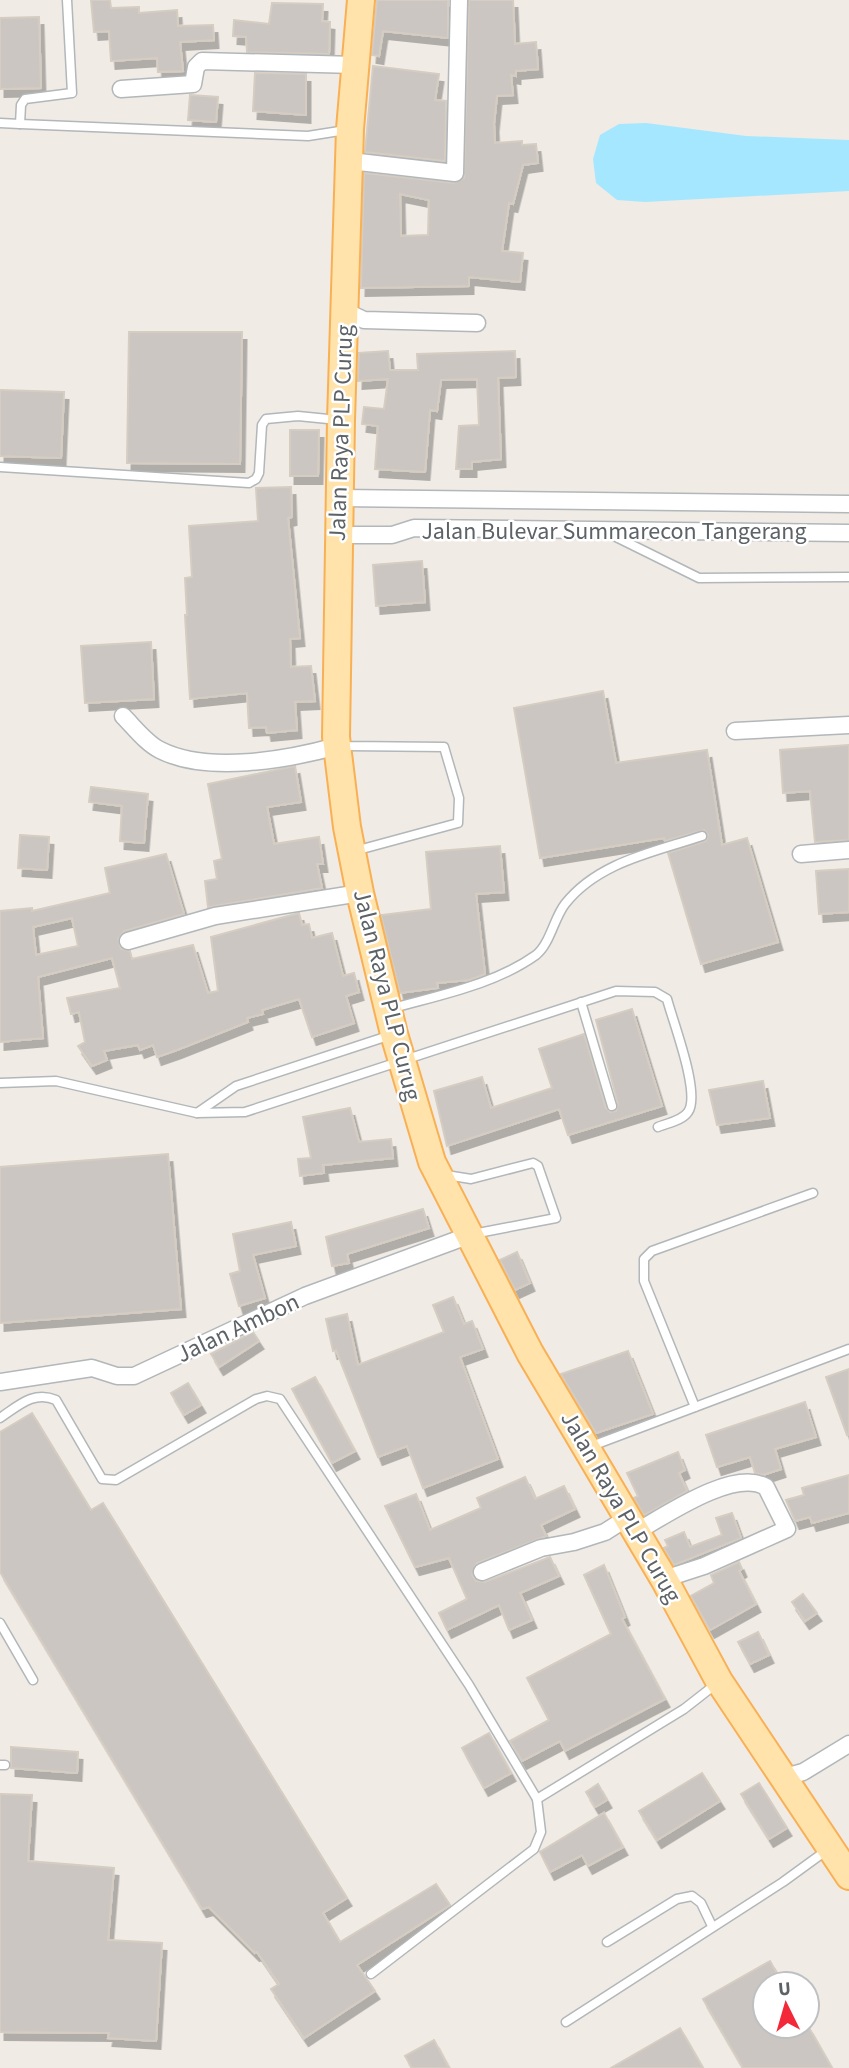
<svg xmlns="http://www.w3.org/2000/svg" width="849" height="2068" font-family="'Source Sans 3',sans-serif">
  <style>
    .water { fill: #a5e7ff }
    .building { fill: #cbc6c1; stroke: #d5ccc2; stroke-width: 2; fill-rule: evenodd; filter: url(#shadow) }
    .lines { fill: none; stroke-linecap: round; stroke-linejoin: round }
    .lane-casing { stroke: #b2b7ba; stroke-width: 11 }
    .street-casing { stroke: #b2b7ba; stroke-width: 19 }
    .primary-casing { stroke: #f9b054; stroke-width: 30 }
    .lane { stroke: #fff; stroke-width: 8 }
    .street { stroke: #fff; stroke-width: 16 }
    .primary { stroke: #ffe3aa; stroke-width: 26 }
    .labels { text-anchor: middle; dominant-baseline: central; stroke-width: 5; stroke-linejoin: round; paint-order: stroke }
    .street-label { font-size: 24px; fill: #5c6266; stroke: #fff }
  </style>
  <defs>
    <filter id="shadow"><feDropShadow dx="4.5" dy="8" stdDeviation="0" flood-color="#0004"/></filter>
  </defs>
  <rect width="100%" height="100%" fill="#f0ebe5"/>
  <polygon class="water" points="646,123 746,136 849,140 849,191 645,202 617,200 596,183 593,159 600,135 619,124"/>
  <g class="building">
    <polygon points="91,0 110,0 111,8 139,7 139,13 177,10 178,26 213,25 214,40 180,42 183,71 158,72 157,58 111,61 109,31 94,32"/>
    <polygon points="377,0 448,0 448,38 383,31 379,56 372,55"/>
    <path d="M469,0H513L515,44L536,42L538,69L516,71V76L511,75L513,95L497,96L494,124L495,143L522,141V145L536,144L538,163L523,165L513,204L509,203L502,251L523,253L520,282L469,277V286L361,288L364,173L454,183L464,178ZM400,194L429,200L428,235L401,236Z"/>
    <polygon points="272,3 323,4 322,21 330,22 329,54 247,52 246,37 233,36 234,20 269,24"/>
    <polygon points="39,17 41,88 0,89 0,18"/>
    <polygon points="373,66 439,74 435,100 446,101 445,161 365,152"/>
    <polygon points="255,73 306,74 306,115 253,111"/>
    <polygon points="190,95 218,97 216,122 188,120"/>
    <polygon points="129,332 242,332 240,464 127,463"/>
    <polygon points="388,351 390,370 418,370 417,354 515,351 516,377 498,378 501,459 472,462 472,469 456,469 459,426 479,425 477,379 441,380 437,411 430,410 425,472 375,469 378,426 362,424 364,407 384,409 388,379 358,381 359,353"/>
    <polygon points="0,390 64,392 61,458 0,456"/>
    <polygon points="290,430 319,430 318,476 290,476"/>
    <polygon points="291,487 292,517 288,518 300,638 290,639 291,667 311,666 315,701 295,702 297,730 267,733 266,727 249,728 247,693 190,699 185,615 187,615 185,578 192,577 189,526 258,521 256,488"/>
    <polygon points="422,561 425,602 376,606 373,565"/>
    <polygon points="151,642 154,699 85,703 81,646"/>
    <polygon points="603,691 616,763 707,750 722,845 747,838 778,942 701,964 668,853 706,841 708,835 704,830 665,841 664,838 540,858 514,708"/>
    <polygon points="849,745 849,840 815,842 810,791 783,793 780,750"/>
    <polygon points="295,766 301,802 267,807 274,844 319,837 323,864 317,864 322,888 208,907 205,881 217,879 214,861 222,859 208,784"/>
    <polygon points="91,787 148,794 144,843 120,841 122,806 89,802"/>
    <polygon points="20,835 49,837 47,870 18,868"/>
    <polygon points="500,846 504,892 476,894 485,974 469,980 437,983 438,988 400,993 381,915 431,909 426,852"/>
    <path d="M166,854L184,914L124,931L118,939L121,949L130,951L132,959L193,945L208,993L218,991L211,937L299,913L302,925L309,924L312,938L332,933L343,976L354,973L359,992L346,996L354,1023L312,1037L299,999L262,1010L263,1014L247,1018L248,1022L177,1050L157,1057L153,1045L140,1050L138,1045L104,1051L107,1060L92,1066L78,1046L85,1042L79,1012L71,1014L67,998L120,988L112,958L38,977L43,1038L0,1042V911L32,908V911L110,893L105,868ZM72,918L78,946L36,955L33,927Z"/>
    <polygon points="849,869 849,912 819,914 816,871"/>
    <polygon points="632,1009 662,1106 568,1135 559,1109 447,1146 434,1091 482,1077 491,1108 552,1088 539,1049 584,1034 606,1108 610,1112 616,1111 618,1104 596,1020"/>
    <polygon points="763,1081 770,1118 717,1125 709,1090"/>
    <polygon points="350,1108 359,1142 391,1139 393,1158 323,1165 324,1173 300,1176 298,1159 311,1158 303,1117"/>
    <polygon points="168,1154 181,1309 0,1323 0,1167"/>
    <polygon points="423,1209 429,1228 347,1254 349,1263 332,1266 326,1237"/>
    <polygon points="291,1222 296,1246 253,1255 265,1298 239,1306 230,1274 240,1271 233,1234"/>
    <polygon points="517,1252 530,1283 515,1290 500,1260"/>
    <polygon points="453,1297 464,1324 472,1321 483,1349 460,1357 498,1459 423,1488 407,1446 378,1457 336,1350 333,1351 326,1319 347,1314 358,1365 444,1332 433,1305"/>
    <polygon points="253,1332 259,1341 219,1367 211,1354"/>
    <polygon points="628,1351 653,1414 596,1433 561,1374"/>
    <polygon points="849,1369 849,1434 847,1435 826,1377"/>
    <polygon points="315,1377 355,1451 332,1463 292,1389"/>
    <polygon points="188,1383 201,1405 184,1415 171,1393"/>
    <polygon points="805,1402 816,1437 775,1449 781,1469 763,1475 755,1473 750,1457 717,1467 706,1435"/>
    <polygon points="32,1413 91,1510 103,1503 347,1898 323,1913 340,1942 436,1884 450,1905 357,1965 375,1991 304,2038 271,1989 279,1984 257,1952 255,1953 209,1907 202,1909 0,1572 0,1432"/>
    <polygon points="678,1452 685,1470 679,1473 687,1491 644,1515 634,1498 638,1496 627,1473"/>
    <polygon points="849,1475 849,1513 812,1523 810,1517 795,1521 786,1500 804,1495 802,1488"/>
    <polygon points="525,1477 535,1499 564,1486 575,1509 541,1525 546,1536 477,1563 472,1575 476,1581 485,1582 550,1557 559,1576 520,1593 532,1620 509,1630 499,1605 447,1630 439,1613 467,1599 449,1558 415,1567 385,1506 416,1494 430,1530 481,1508 477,1498"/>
    <polygon points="732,1513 741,1538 674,1565 664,1548 668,1546 665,1540 684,1532 690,1547 722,1535 716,1518"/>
    <polygon points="739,1562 742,1569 739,1571 756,1604 710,1630 691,1596 714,1583 711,1575"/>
    <polygon points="604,1565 625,1617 622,1619 665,1699 565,1751 560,1741 522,1761 510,1741 549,1720 527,1678 611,1634 584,1575"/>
    <polygon points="803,1594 817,1613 805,1621 792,1602"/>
    <polygon points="758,1632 769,1655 750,1664 738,1642"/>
    <polygon points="489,1733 511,1773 484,1788 462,1748"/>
    <polygon points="11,1747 78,1752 77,1773 11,1768"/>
    <polygon points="702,1773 720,1801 657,1840 639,1811"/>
    <polygon points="759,1783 787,1828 769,1839 741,1794"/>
    <polygon points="598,1784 607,1800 595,1807 586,1792"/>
    <polygon points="0,1794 32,1795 28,1861 114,1868 108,1940 162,1943 156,2041 108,2038 109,2033 0,2032"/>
    <polygon points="604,1813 623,1847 588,1866 582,1855 550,1872 540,1852"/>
    <polygon points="770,1961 783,1984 765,1984 765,2026 808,2026 832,2068 743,2068 703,1999"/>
    <polygon points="680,2028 703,2068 611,2068"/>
    <polygon points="434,2040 449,2068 412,2068 405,2056"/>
  </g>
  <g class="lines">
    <g class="lane-casing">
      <g id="lane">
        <polyline points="67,0 72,93 25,99 21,105 20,124 308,136 346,130"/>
        <polyline points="0,123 20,124"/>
        <polyline points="0,467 249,483 256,479 259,473 262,425 266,419 298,416 338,420"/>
        <polyline points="610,534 699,578 849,577"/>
        <polyline points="343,742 348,746 444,747 459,798 458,823 362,849 357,848"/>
        <polyline points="581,1002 612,1106"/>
        <path d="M390,1009C439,995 494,985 536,955C550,944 554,918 565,904C598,862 654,852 702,836"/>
        <path d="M0,1083L56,1081L197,1113L245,1112L616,991L655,992L667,999C673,1022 701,1094 688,1112C682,1121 667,1123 658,1127"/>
        <polyline points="197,1113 236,1086 391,1035"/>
        <polyline points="446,1175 471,1179 533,1163 538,1166 556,1218 473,1234"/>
        <polyline points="695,1407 644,1281 644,1259 652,1251 813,1193"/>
        <path d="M0,1418C18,1406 34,1390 56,1400L102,1479L116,1480L256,1399L267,1396L280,1399L469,1685L537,1799"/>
        <polyline points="589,1447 849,1349"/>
        <polyline points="0,1623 33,1680"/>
        <polyline points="0,1765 5,1765"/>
        <polyline points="607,1942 677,1899 692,1896 701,1903 712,1926"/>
        <polyline points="371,1974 534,1849 541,1832 537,1799 684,1709 716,1684"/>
        <polyline points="566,2022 783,1882 827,1850"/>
      </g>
    </g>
    <g class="street-casing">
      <g id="street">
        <polyline points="121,89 193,84 196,67 202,61 355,65"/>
        <polyline points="350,161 455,173 459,0"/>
        <polyline points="345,311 364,320 477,323"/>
        <polyline points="340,498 849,504"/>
        <polyline points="338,535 392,535 414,528 849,533"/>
        <path d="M123,716C134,727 146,743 160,750C207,774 287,760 337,746"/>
        <polyline points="735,731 849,725"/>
        <polyline points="801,854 849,850"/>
        <polyline points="128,941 215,916 360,893"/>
        <polyline points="0,1382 92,1368 117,1376 134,1376 305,1296 470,1235"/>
        <path d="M636,1532C666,1515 734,1468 766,1487L787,1529L704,1566L664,1579"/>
        <polyline points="482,1572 541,1548 574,1542 605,1532 627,1518"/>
        <polyline points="785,1777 803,1772 849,1744"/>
      </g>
    </g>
    <g class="primary-casing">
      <polyline id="primary" points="361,0 350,129 341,420 336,737 347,827 360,893 394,1034 432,1162 530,1353 664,1579 719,1681 849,1876"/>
    </g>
    <use href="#lane" class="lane"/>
    <use href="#street" class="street"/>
    <use href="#primary" class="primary"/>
  </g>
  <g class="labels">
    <g class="street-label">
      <text transform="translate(341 433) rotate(-88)">Jalan Raya PLP Curug</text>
      <text x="614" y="531">Jalan Bulevar Summarecon Tangerang</text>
      <text transform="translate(387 995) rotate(76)">Jalan Raya PLP Curug</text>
      <text transform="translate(238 1328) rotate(-25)">Jalan Ambon</text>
      <text transform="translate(621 1507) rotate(60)">Jalan Raya PLP Curug</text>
    </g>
  </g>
  <g transform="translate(786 2005) rotate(355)"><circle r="33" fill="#ffffff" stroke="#bec0c2" stroke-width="2"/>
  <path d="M0-5L12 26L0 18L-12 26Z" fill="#f32839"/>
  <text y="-10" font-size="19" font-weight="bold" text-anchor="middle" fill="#5c6266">U</text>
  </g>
</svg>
